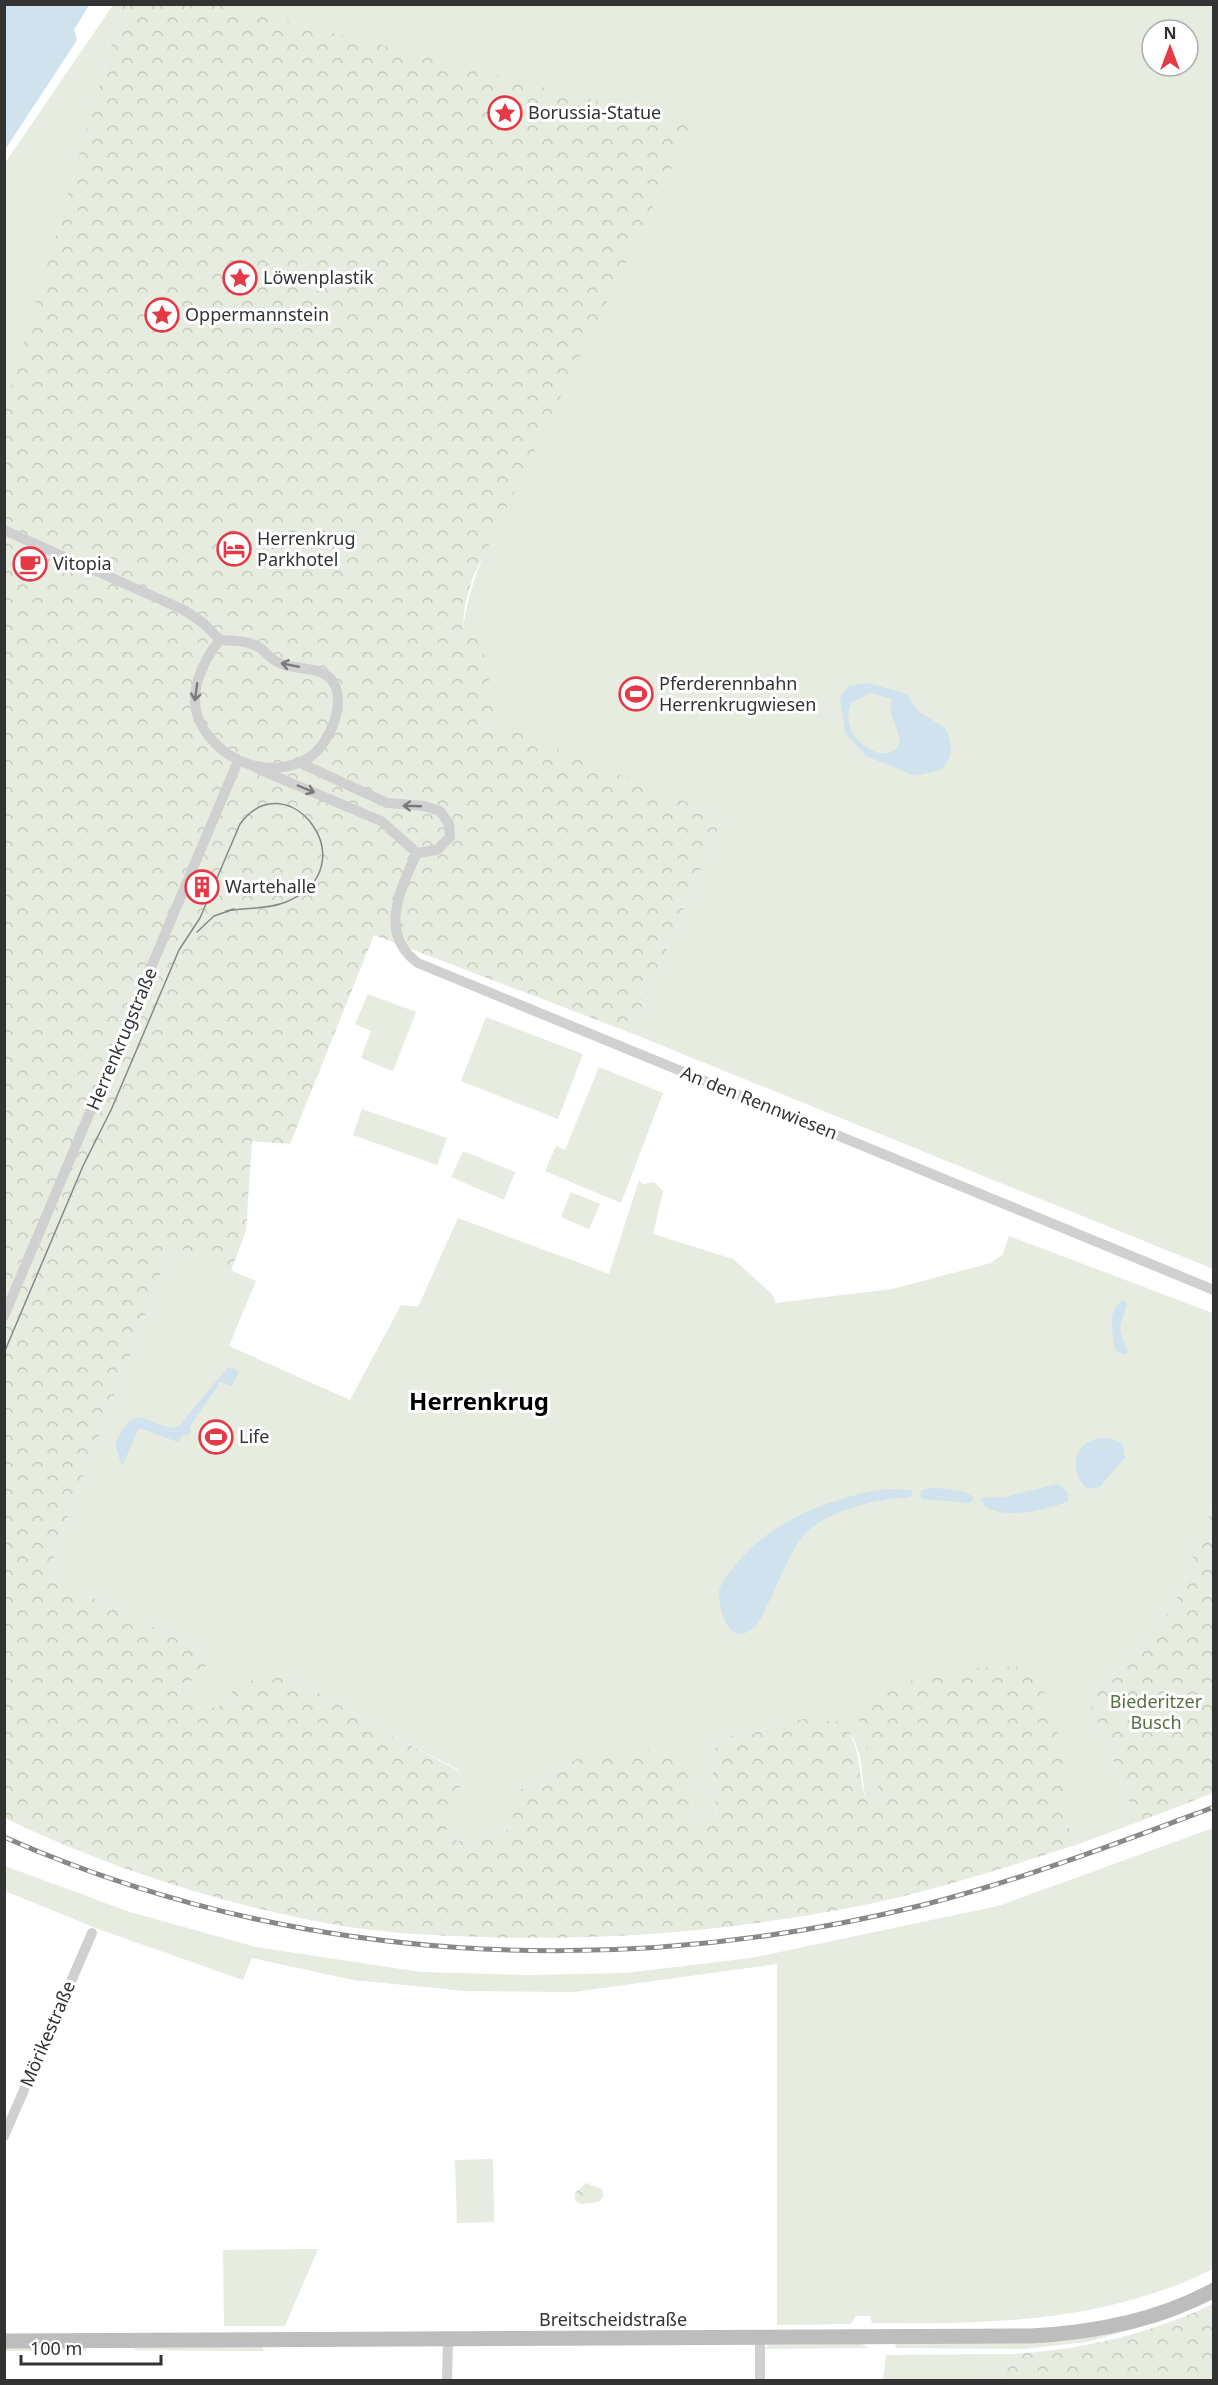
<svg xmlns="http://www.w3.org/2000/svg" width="1218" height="2385" font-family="'Noto Sans',sans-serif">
<defs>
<pattern id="forest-crowns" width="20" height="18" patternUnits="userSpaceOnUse" patternTransform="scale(1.5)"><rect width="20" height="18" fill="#e6ecdf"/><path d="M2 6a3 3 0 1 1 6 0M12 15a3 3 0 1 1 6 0" fill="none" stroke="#c6cbc0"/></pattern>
</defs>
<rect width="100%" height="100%" fill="#fff"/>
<g fill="#e6ecdf" fill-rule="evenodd">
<polygon points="113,5 123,5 5,411 5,163"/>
<path d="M 227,5 L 1213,5 L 1213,1269 L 631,1033 L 723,817 L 487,722 L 519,734 L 489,721 L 479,635 L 462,637 C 467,591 481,559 501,517 ZM 1152,30 L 1188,30 L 1188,66 L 1152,66 Z"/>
<polygon points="368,994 416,1012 393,1071 361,1058 371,1031 355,1024"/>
<polygon points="486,1017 583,1054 558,1119 461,1081"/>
<polygon points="599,1067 663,1093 621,1203 545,1171 556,1146 565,1150"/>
<polygon points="362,1109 447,1138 437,1165 353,1135"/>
<polygon points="463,1151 515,1172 504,1200 451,1177"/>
<path d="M 639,1180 L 643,1184 L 654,1182 L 663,1191 L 653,1234 L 733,1259 L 772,1294 L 776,1303 L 892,1289 L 991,1263 L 1003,1254 L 1009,1236 L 1213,1313 L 1213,1506 L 1175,1604 L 1136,1652 L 1087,1698 L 1138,1822 L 1079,1844 L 1066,1822 L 1066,1757 L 864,1704 L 859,1718 L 882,1804 L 865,1797 L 860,1756 L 853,1737 L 769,1727 L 752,1734 L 719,1737 L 712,1764 L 718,1826 L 693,1826 L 690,1778 L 575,1760 L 520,1790 L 513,1827 C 485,1841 474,1845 443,1838 L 461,1784 L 459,1770 L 396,1738 L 281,1671 L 216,1710 L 191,1706 L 177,1698 L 181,1685 L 205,1674 L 207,1657 L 184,1642 L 50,1577 L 56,1548 L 172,1245 L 256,1281 L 229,1346 L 350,1400 L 401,1305 L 418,1307 L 458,1218 L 609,1274 Z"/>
<polygon points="571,1192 600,1204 589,1229 561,1217"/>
<path d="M 1213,1828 L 1213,2269 C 1106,2322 989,2325 872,2323 L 870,2316 L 856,2316 L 851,2324 L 777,2325 L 777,1964 L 574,1992 L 466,1991 L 353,1980 L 252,1958 L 243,1980 L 98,1929 L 5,1891 L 5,1866 L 130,1912 L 256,1947 L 421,1972 L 529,1975 L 625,1973 L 751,1958 L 998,1906 Z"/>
<polygon points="493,2159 494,2222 457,2223 455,2160"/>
<polygon points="318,2249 285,2326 224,2326 223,2250"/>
<polygon points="1213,2296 1213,2300 1168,2319 1087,2342 1023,2349 896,2348 895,2345 900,2343 1031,2341"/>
<polygon points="861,2344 869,2348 764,2349 768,2345"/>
<polygon points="4,2347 87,2347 86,2351 5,2351"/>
<polygon points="262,2347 264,2351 135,2350 135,2348"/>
<polygon points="1012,2354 1000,2380 883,2380 886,2355"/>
</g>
<g fill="url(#forest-crowns)">
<path d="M 123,5 L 227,5 L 692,126 L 473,577 L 465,604 L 462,636 L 479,634 L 495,705 L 489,721 L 723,817 L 631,1033 L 374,935 L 290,1144 L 252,1141 L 246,1230 L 231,1271 L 172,1245 L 56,1548 L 50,1577 L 184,1642 L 207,1657 L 205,1675 L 181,1685 L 177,1697 C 193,1708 211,1712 228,1703 L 234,1686 L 281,1671 L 396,1738 L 459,1771 L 461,1784 L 444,1838 C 474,1845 485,1841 513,1827 L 513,1803 L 520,1790 L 575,1760 L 592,1755 L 651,1749 L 671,1758 L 690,1778 L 693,1826 L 718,1826 L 712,1764 L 719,1737 L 752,1734 L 769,1727 L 804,1719 L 842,1722 C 863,1749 857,1767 865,1797 L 882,1803 L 858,1718 L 864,1704 L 898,1684 L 967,1668 L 1031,1667 L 1038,1675 L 1066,1757 L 1066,1822 L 1079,1844 C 1004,1868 927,1893 849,1908 C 728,1931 604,1941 480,1937 C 430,1935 379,1933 331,1924 C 218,1903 108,1868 5,1818 L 4,411 Z"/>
<polygon points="1213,1506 1213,1793 1138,1822 1087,1698 1136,1652 1175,1604"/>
<polygon points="586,2183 602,2189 603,2196 599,2202 581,2204 575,2201 575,2193"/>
<path d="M 1213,2304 L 1213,2380 L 1000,2380 L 1012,2354 C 1083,2350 1149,2334 1213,2304 Z"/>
</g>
<g fill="#cfe2ee" fill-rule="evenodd">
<polygon points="5,4 89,5 74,30 77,40 5,150"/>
<path d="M 868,683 L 907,694 L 918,711 L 945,728 C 954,743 953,757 941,770 L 915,776 L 866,756 L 845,733 L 840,697 L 848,686 ZM 870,693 L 892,699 L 890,710 L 900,739 C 896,772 835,743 851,703 Z"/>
<path d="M 1123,1300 L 1127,1304 C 1119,1330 1117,1326 1128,1352 L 1124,1355 L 1115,1350 C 1114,1333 1105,1312 1123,1300 Z"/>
<path d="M 228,1367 L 239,1371 L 232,1386 L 220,1382 L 189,1428 L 192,1430 L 187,1436 L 183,1435 L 178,1442 L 139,1428 L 122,1466 L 115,1445 C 135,1393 153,1432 178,1427 Z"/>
<path d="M 1109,1438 L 1123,1444 L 1125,1457 L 1100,1487 L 1087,1489 C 1064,1466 1077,1436 1109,1438 Z"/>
<path d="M 1058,1484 L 1068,1493 L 1068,1501 C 1049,1510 989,1524 980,1498 L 1004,1497 Z"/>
<polygon points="937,1488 965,1492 974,1498 970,1503 923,1499 920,1496 923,1489"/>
<path d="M 886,1489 L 912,1490 L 913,1492 L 910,1497 C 878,1499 825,1510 803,1536 C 787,1555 773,1598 758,1623 C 731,1654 718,1612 719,1589 C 753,1528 820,1499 886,1489 Z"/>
</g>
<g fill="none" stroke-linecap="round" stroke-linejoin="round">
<g stroke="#d0d0d0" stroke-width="10">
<path d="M 4,530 L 184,610 L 203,623 L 220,640 C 233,641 249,640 260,648 C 268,654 272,661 282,664 C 297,670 317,666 330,678 C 349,698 330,743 311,756 C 272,783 217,761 199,720 C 188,693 202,661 220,640"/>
<polyline points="256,768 381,821 417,853 437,850 450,837 449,824 440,811 424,806 387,803 298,762"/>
<path d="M 417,853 C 400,889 378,934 418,963 L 1214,1290"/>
<polyline points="4,1316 238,761"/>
<polyline points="4,2136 92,1933"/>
<polyline points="447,2380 448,2340"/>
<polyline points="760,2380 760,2339"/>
</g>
<path stroke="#bdbdbd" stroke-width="15" d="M 4,2341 L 1030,2336 C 1093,2333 1157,2321 1214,2290"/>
<g stroke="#888" stroke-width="1.5">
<polyline points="197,932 214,916 234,909"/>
<path d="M 4,1353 L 83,1166 L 111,1110 L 179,950 L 200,918 L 240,824 C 288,759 371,867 286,902 C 266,910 247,907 226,911"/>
</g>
<defs>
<path id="rail" d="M 4,1837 C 294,1965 618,1981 923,1905 C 1022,1880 1118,1843 1214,1807"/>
</defs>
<use href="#rail" stroke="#888" stroke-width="5"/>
<use href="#rail" stroke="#fff" stroke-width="3" stroke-dasharray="9" stroke-linecap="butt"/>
</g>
<defs><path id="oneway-shaft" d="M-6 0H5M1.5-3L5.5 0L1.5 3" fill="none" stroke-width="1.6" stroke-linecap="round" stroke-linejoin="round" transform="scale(1.5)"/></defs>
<g stroke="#7a7a7a">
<use href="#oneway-shaft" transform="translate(290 665) rotate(-169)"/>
<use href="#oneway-shaft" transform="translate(196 692) rotate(98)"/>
<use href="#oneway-shaft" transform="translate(306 789) rotate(23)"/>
<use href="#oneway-shaft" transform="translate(412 806) rotate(-178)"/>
</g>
<defs>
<symbol id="sight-ring" viewBox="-11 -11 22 22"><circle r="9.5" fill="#fff" stroke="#e63946" stroke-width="1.5"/><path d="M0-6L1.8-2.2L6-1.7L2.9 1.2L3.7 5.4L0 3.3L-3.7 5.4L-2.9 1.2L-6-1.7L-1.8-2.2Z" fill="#e63946"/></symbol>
<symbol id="hotel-ring" viewBox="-11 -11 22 22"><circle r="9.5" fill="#fff" stroke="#e63946" stroke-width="1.5"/><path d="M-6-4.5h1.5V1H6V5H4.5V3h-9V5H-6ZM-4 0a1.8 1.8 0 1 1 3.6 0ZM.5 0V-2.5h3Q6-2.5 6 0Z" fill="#e63946"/></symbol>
<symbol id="cafe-ring" viewBox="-11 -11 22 22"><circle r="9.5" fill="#fff" stroke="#e63946" stroke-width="1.5"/><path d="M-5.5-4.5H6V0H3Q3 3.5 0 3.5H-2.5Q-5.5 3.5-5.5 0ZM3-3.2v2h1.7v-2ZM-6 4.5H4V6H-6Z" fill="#e63946"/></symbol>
<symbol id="stadium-ring" viewBox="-11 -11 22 22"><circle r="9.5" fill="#fff" stroke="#e63946" stroke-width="1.5"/><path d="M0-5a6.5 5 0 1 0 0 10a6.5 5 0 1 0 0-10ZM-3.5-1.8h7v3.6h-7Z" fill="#e63946"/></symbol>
<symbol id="building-ring" viewBox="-11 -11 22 22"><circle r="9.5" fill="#fff" stroke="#e63946" stroke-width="1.5"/><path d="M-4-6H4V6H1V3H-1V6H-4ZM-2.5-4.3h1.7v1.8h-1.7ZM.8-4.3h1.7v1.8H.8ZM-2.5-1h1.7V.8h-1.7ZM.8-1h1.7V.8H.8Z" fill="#e63946"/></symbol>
</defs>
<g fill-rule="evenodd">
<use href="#sight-ring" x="486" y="94" width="38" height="38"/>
<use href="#sight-ring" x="221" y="259" width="38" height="38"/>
<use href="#sight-ring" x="143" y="296" width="38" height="38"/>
<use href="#hotel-ring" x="215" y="530" width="38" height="38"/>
<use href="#cafe-ring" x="11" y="545" width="38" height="38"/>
<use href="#stadium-ring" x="617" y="675" width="38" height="38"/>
<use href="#building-ring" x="183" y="868" width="38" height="38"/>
<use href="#stadium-ring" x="197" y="1418" width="38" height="38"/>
</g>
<g text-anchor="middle" stroke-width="6" stroke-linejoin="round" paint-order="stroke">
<g font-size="18" fill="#333" stroke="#fff" text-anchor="start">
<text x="528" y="119">Borussia-Statue</text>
<text x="263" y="284">Löwenplastik</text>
<text x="185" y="321">Oppermannstein</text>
<text x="257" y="545">Herrenkrug<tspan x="257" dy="21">Parkhotel</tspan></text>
<text x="53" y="570">Vitopia</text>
<text x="659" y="690">Pferderennbahn<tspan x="659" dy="21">Herrenkrugwiesen</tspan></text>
<text x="225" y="893">Wartehalle</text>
<text x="239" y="1443">Life</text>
</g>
<g font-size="18" fill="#333" stroke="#fff">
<text transform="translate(122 1039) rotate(-67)" y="6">Herrenkrugstraße</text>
<text transform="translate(759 1103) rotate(22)" y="6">An den Rennwiesen</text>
<text transform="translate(48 2034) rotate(-67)" y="6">Mörikestraße</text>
<text x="613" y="2326">Breitscheidstraße</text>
</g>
<g font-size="18" fill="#56703f" stroke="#fff">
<text x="1156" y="1708">Biederitzer<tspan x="1156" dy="21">Busch</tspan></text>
</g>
<g font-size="24" font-weight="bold" fill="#000" stroke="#fff">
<text x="479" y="1410">Herrenkrug</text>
</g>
</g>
<rect width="1218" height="2385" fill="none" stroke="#333333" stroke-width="12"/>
<g transform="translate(1170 48)"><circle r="28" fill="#ffffff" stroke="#adadad" stroke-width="1.5"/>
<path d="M0-4.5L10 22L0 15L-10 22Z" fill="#e63946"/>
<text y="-9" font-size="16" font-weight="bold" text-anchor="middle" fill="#333333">N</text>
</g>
<path d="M21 2355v9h140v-9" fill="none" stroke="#333333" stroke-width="3"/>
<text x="30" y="2355" font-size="18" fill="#333333" stroke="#ffffff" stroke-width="4.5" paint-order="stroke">100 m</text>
</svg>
